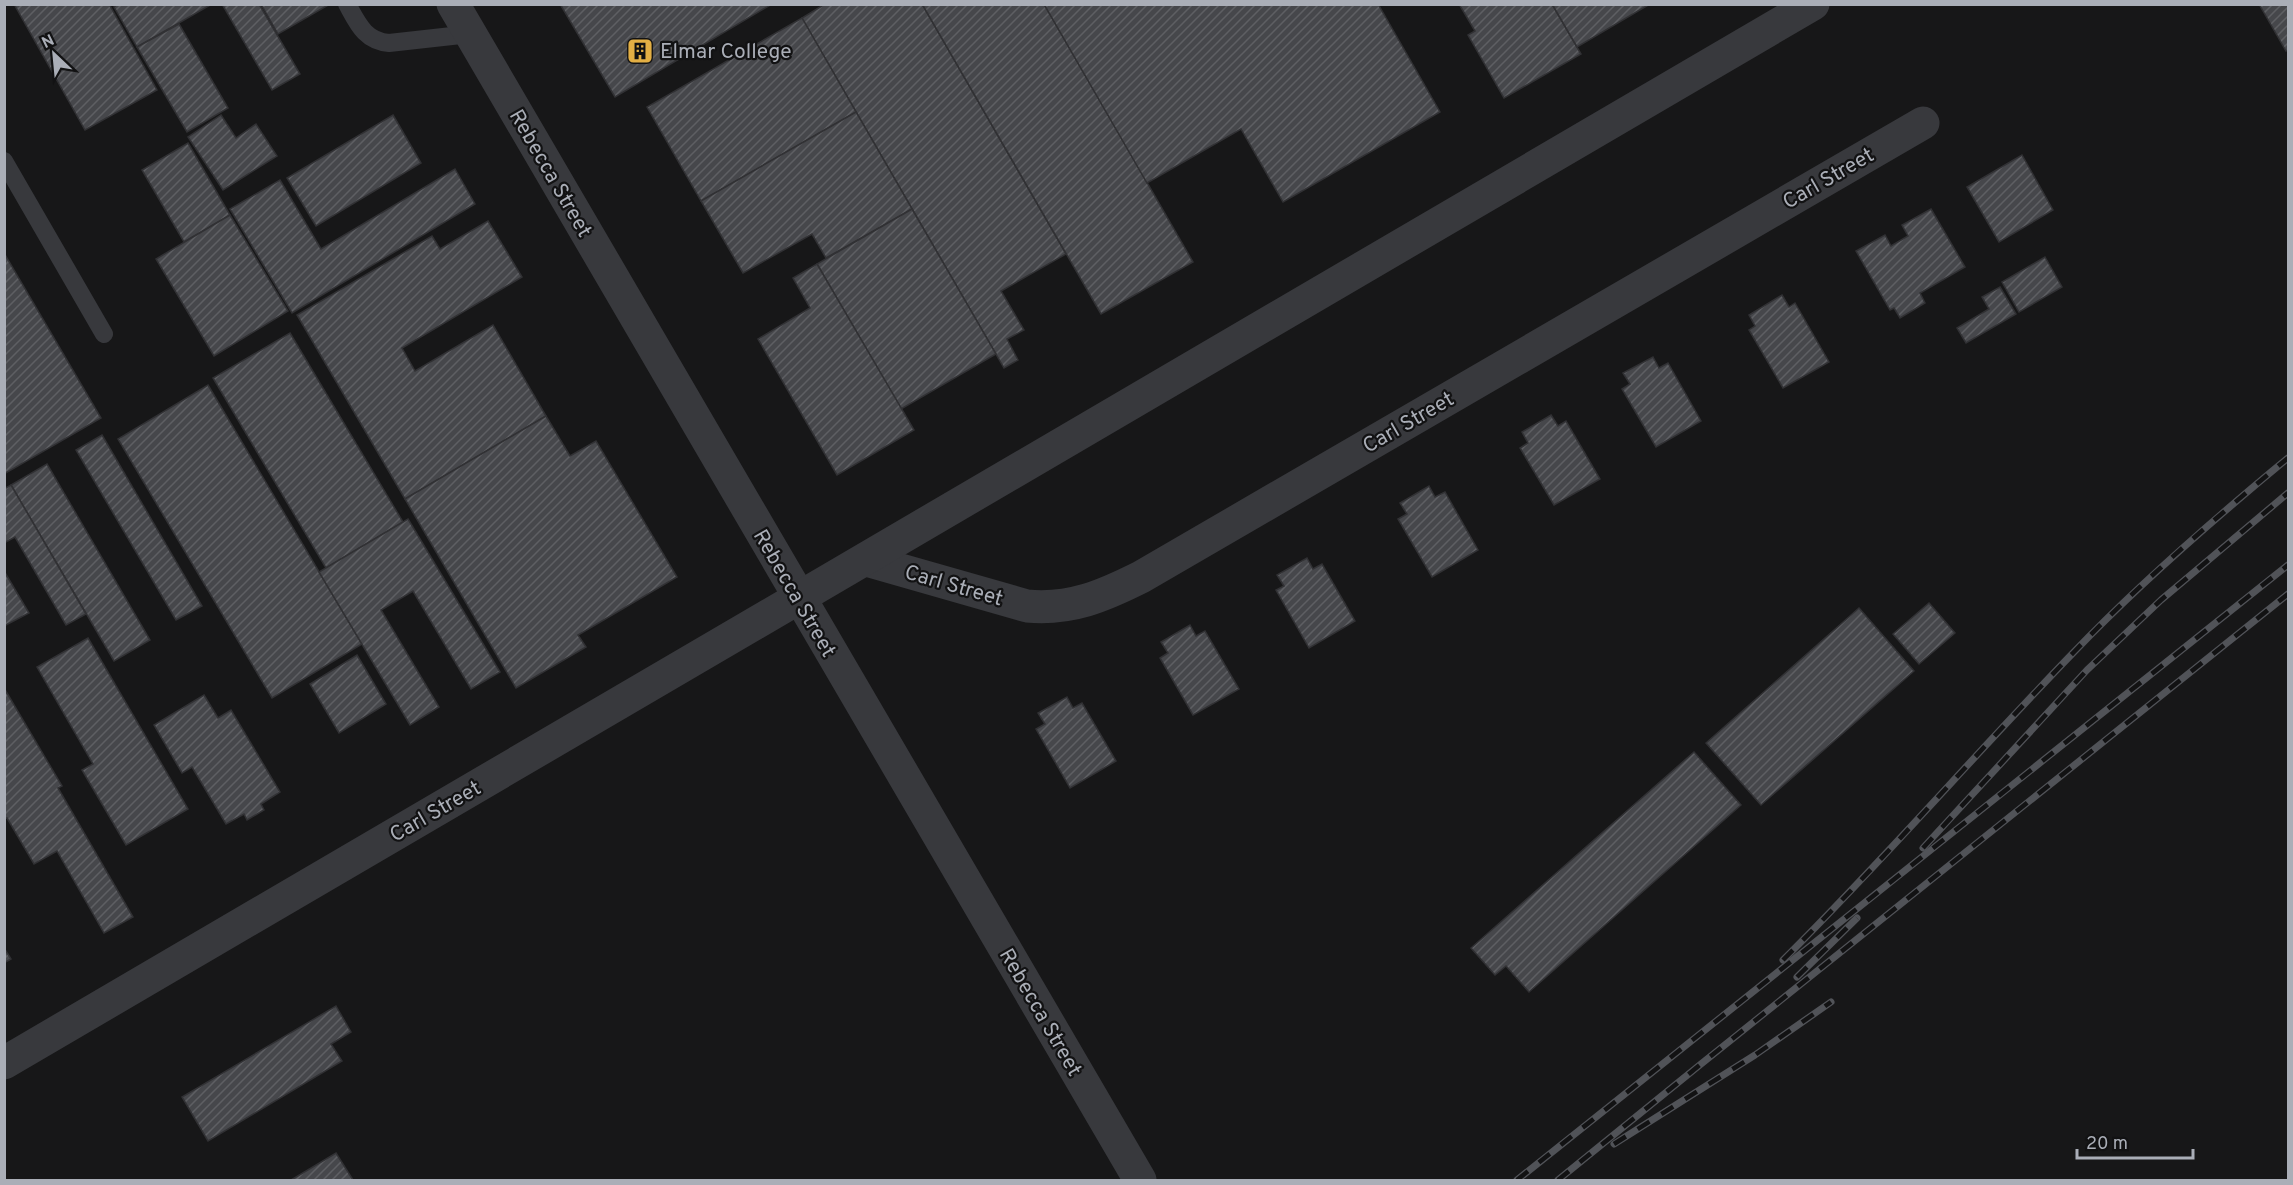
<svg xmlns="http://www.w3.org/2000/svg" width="2293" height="1185" font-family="Overpass,sans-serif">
<defs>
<pattern id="building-hatch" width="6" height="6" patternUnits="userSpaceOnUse" patternTransform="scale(1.5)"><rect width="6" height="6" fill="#46474b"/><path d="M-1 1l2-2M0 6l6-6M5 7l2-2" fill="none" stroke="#5e5f63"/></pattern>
</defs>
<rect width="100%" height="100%" fill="#171718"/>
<g fill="url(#building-hatch)" stroke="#313134" stroke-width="1.5">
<polygon points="14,4 109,4 157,90 85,130"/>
<polygon points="118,4 212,4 137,47 114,7"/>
<polygon points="222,4 259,4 300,74 272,90"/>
<polygon points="261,4 330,4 278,34"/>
<polygon points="560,4 772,4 615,97"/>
<polygon points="825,4 922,4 1066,254 1001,291 1024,330 1007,339 1018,360 1004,368 802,18"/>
<polygon points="922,4 1044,4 1193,262 1101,314"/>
<polygon points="1044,4 1378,4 1440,112 1283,202 1241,129 1147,183"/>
<polygon points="1459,4 1552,4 1581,54 1504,98 1468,35 1475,31"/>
<polygon points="1552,4 1650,4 1577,47"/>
<polygon points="2259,4 2288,4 2288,50 2286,51"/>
<polygon points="802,18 856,112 701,201 647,107"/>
<polygon points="179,24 228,108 187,132 137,47"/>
<polygon points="856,112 912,209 826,258 812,234 743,273 701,201"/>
<polygon points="221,115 236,138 256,124 277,156 223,190 188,137"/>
<polygon points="393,115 421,163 316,226 287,178"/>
<polygon points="188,143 230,215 184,242 142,170"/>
<polygon points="2022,155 2053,210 1999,242 1967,187"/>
<polygon points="455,169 475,204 292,313 230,209 280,180 321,249"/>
<polygon points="912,209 996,354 901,409 817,264"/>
<polygon points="1931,209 1965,267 1920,293 1925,303 1900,318 1894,308 1890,310 1856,251 1885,235 1891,246 1908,236 1902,225"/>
<polygon points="230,215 288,311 214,356 156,259"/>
<polygon points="488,221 522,277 402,348 415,371 493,325 546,416 405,499 297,315 432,236 440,249"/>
<polygon points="4,253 101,418 4,474"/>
<polygon points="2045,257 2062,287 2019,312 2002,282"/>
<polygon points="817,264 914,430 837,475 758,339 810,308 793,278"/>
<polygon points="2000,287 2016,314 1966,343 1957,328 1989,309 1982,297"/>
<polygon points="1782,295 1789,307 1795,303 1829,362 1783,388 1749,330 1755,326 1749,315"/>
<polygon points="290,333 403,522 326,568 213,378"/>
<polygon points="1653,357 1659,368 1668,363 1701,421 1656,447 1622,389 1630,384 1623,373"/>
<polygon points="208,385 362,644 272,698 118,439"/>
<polygon points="1551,415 1558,426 1566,421 1600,479 1554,505 1520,448 1528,443 1522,432"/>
<polygon points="546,416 570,456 596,441 677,577 578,635 586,647 516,688 405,499"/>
<polygon points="102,435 202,606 176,620 76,450"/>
<polygon points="47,464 150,640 114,661 11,485"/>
<polygon points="11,485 86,614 66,625 15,537 4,543 4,489"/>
<polygon points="1429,486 1435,497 1445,492 1478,550 1432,577 1398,519 1407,514 1400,503"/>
<polygon points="408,519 500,672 471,689 413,591 381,610 439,707 410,725 319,572"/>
<polygon points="1307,558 1313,569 1322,564 1355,621 1309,648 1276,590 1284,586 1277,575"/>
<polygon points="4,571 29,613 4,626"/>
<polygon points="1929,603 1955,633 1919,664 1893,634"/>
<polygon points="1859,608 1914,671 1761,805 1706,743"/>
<polygon points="1190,625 1196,636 1205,631 1239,689 1193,715 1160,658 1168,653 1161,642"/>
<polygon points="88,638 188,809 126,845 82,770 93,764 37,667"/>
<polygon points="357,655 386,704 339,733 310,684"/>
<polygon points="4,688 62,786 58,788 133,917 104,933 57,851 34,864 7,818 4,819"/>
<polygon points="204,695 218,718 231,710 280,792 261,804 264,810 247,820 244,814 226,824 192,767 182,773 154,725"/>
<polygon points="1067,697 1073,708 1082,703 1116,761 1070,788 1036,729 1045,724 1038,713"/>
<polygon points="1694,752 1741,805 1529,992 1506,966 1495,975 1471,948"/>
<polygon points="4,948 11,959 4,963"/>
<polygon points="336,1006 351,1032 331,1044 342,1061 208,1141 182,1097"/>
<polygon points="336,1153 353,1180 291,1180"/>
</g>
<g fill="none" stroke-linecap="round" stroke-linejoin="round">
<g stroke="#38393d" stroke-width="18">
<path d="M 347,4 C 358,24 365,41 389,43 L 470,34"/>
<polyline points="4,161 104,334"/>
</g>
<g stroke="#38393d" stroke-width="33">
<polyline points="453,4 1140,1180"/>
<path d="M 866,560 L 1027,606 C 1071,610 1103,596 1141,577 L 1923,123"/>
<polyline points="4,1063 1813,4"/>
</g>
<defs>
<g id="rail">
<polyline points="1923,848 2087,670 2161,600 2288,493"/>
<path d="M 1783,960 C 1883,861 1975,754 2073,653 C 2140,583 2214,519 2288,458"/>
<polyline points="1797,977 1857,918"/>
<polyline points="1614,1144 1755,1055 1831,1002"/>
<polyline points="1517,1180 2288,565"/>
<polyline points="1558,1180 1701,1064 2288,594"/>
</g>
</defs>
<use href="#rail" stroke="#515358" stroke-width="7"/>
<use href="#rail" stroke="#121213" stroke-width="4.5" stroke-dasharray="14" stroke-linecap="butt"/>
</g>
<defs>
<symbol id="building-square" viewBox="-11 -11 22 22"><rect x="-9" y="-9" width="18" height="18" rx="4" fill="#e3af44" stroke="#121213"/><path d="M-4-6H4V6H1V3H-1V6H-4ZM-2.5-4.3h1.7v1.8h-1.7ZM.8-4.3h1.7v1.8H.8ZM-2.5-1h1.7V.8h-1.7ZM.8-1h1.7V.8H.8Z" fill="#111"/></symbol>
</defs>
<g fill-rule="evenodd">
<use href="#building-square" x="625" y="36" width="30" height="30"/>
</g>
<g text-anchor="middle" stroke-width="4.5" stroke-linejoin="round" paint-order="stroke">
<g font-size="21" fill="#aaaeb7" stroke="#121213" text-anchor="start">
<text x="660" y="58">Elmar College</text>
</g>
<g font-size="21" fill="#aaaeb7" stroke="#121213">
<text transform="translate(551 173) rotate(60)" y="7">Rebecca Street</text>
<text transform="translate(1828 178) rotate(-30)" y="7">Carl Street</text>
<text transform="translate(1408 422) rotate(-30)" y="7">Carl Street</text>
<text transform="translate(954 585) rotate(16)" y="7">Carl Street</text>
<text transform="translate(795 593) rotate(60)" y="7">Rebecca Street</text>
<text transform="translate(435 811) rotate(-30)" y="7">Carl Street</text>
<text transform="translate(1041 1012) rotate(60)" y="7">Rebecca Street</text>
</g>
</g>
<rect width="2293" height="1185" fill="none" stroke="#aaaeb7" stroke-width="12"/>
<g transform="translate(54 54) rotate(334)" stroke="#121213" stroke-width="4.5" paint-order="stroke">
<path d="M0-4.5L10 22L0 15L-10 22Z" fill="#aaaeb7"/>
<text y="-9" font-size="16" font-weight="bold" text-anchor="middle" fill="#aaaeb7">N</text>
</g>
<path d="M2077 1149v9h116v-9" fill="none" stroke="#aaaeb7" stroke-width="3"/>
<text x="2086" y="1149" font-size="18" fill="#aaaeb7" stroke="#121213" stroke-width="4.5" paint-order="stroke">20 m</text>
</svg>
